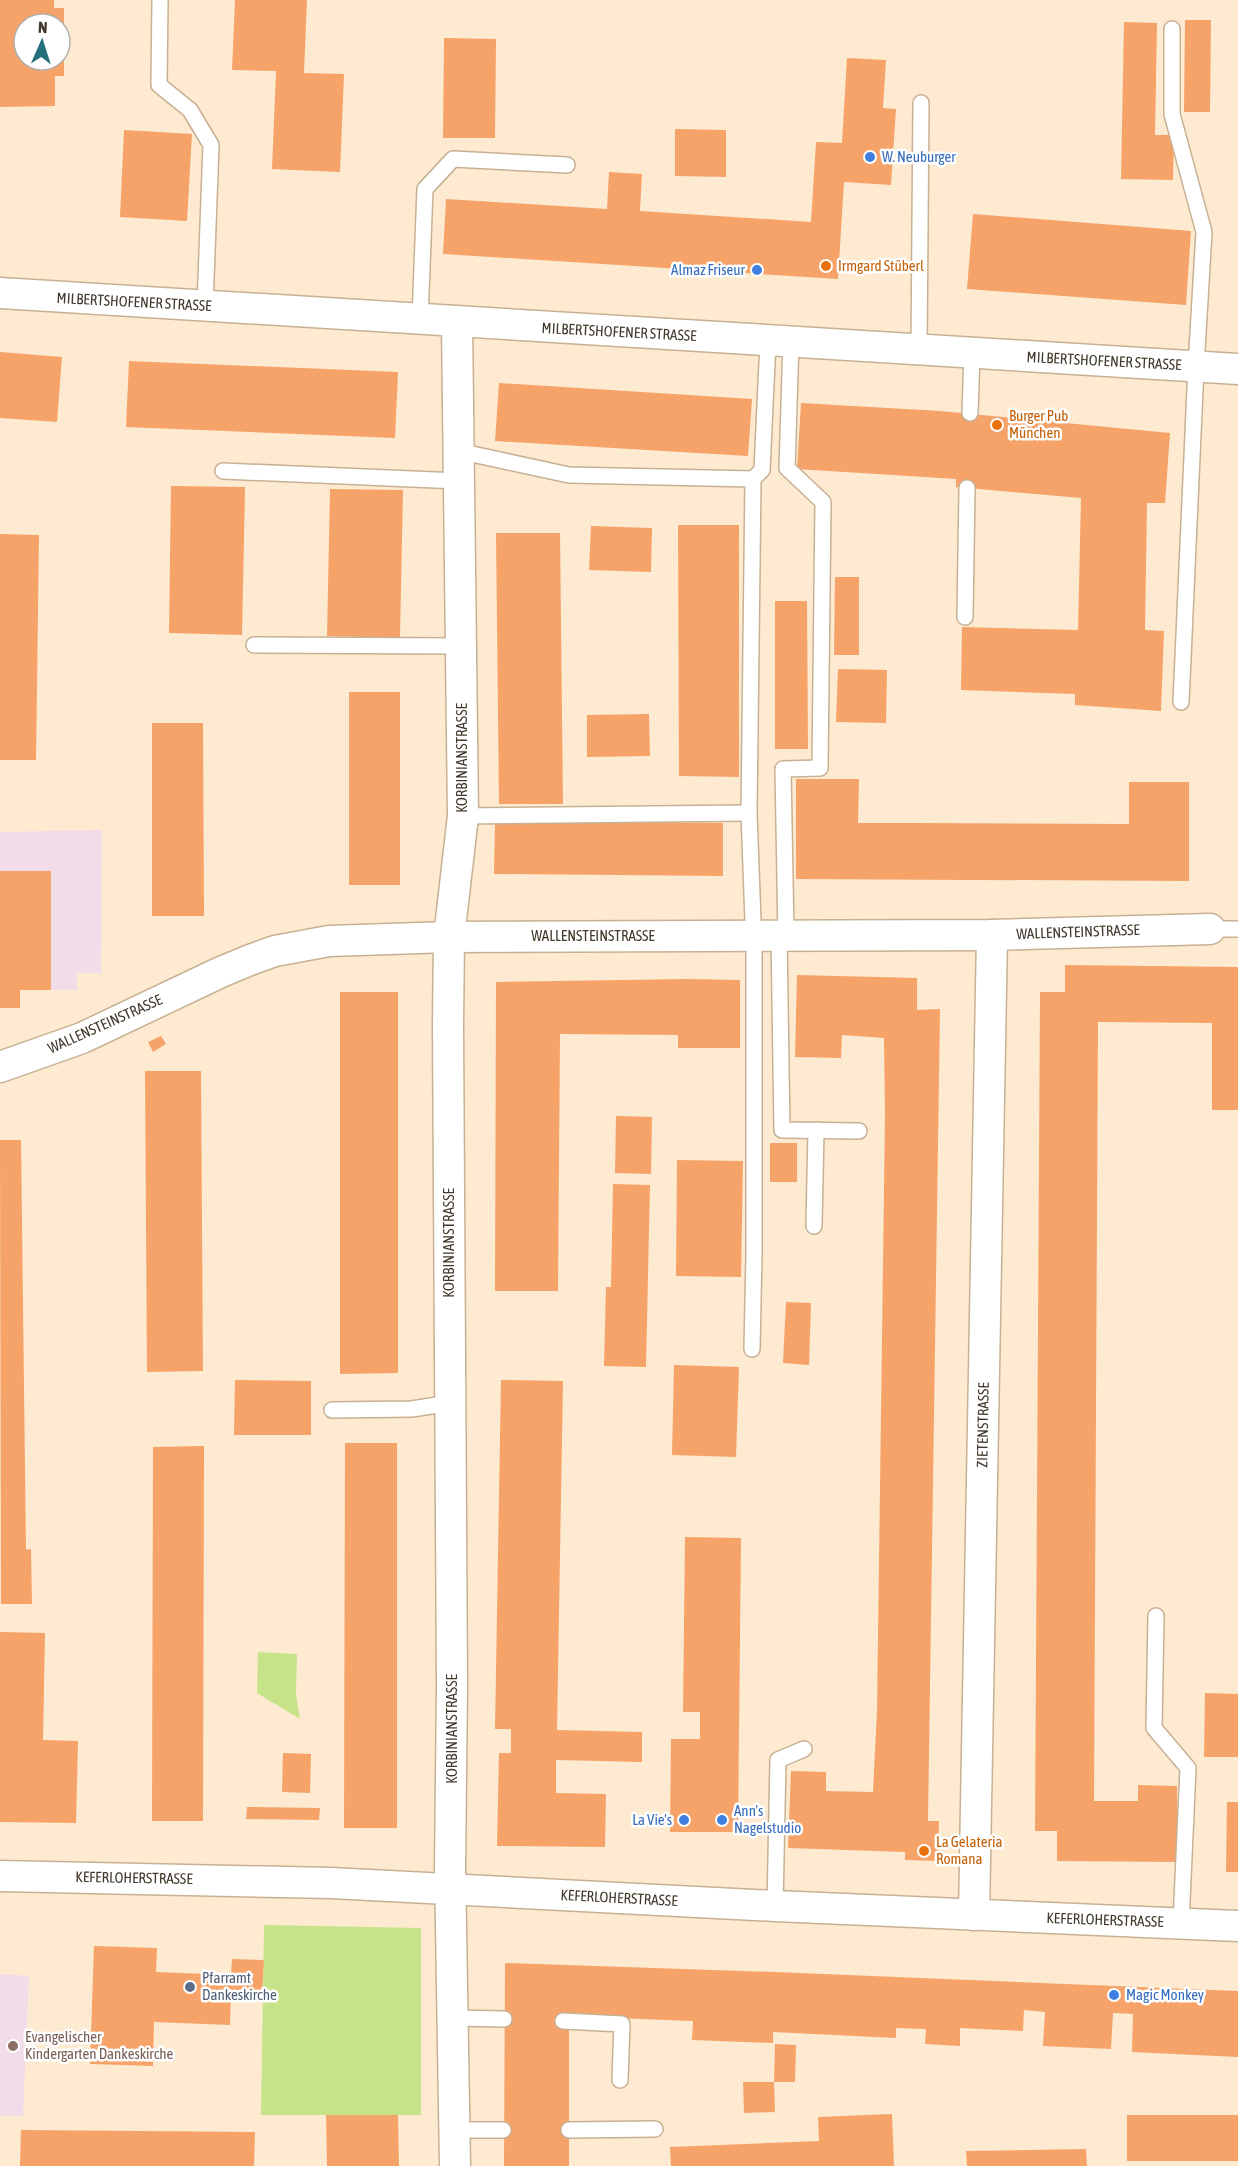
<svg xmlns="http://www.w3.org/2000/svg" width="1238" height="2166" font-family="'Asap Condensed',sans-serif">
<rect width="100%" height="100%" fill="#fdead1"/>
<g fill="#f2dce9">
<polygon points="102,830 101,973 77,973 77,990 20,990 20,1008 0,1008 0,832"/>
<polygon points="0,1974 29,1976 23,2116 0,2116"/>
</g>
<g fill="#c7e389">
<polygon points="258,1652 297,1654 296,1694 300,1719 257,1693"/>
<polygon points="264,1925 421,1928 421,2115 261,2115"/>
</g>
<g fill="#f5a369" fill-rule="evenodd">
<path d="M 0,0 L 54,0 L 54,8 L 64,8 L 64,76 L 55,76 L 55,106 L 0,107 ZM 24,24 L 60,24 L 60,60 L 24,60 Z"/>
<polygon points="235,0 307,0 304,73 344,74 340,172 272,169 276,71 232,70"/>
<polygon points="1185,20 1211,20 1210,112 1184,112"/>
<polygon points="1124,22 1157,23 1155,135 1174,135 1173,180 1121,179"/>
<polygon points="444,38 496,39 495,138 443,138"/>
<polygon points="847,58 886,60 883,108 896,109 891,185 844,182 838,279 443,254 446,199 607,209 609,172 642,174 640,211 811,222 816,142 842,143"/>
<polygon points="675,129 726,130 726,177 675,176"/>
<polygon points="124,130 192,134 187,221 120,217"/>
<polygon points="973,214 1191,231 1186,305 967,289"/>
<polygon points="0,352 62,357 57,422 0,418"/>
<polygon points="129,361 398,372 395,438 126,427"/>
<polygon points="499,383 752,399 748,456 495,441"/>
<polygon points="801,403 940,411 1170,433 1165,503 1147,503 1145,630 1164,631 1161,711 1075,705 1075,694 961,690 962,627 1078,630 1081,498 956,487 956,479 797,469"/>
<polygon points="171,486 245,487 242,635 169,633"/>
<polygon points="330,489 403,490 400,638 327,636"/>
<polygon points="678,525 739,525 739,777 679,776"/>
<polygon points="591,526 652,528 651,572 589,570"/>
<polygon points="496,533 560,533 563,804 499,804"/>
<polygon points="0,534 39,535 36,760 0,760"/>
<polygon points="835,577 859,577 859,655 834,655"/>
<polygon points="775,601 807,601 808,749 775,749"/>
<polygon points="838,669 887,670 886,723 836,722"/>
<rect x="349" y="692" width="51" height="193"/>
<polygon points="649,714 650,756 587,757 587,715"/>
<polygon points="152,723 203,723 204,916 152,916"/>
<polygon points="796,779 859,779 858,823 917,823 1129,824 1129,782 1189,782 1189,881 796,879"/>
<polygon points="495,821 723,823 723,876 494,874"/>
<polygon points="0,871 51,871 51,990 20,990 20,1008 0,1008"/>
<polygon points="1065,965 1238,967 1238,1110 1212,1110 1212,1023 1098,1022 1094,1801 1138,1801 1138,1785 1177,1786 1177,1862 1057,1861 1057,1831 1035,1831 1040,992 1065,992"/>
<polygon points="797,975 917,978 917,1010 940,1009 928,1821 939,1821 938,1861 905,1860 905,1852 788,1848 791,1771 826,1772 826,1791 873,1792 877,1711 885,1115 884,1038 842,1035 841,1058 795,1057"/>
<polygon points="688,979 740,980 740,1048 678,1048 678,1035 560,1034 558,1291 495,1291 496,982"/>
<polygon points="340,992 398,992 398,1373 340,1374"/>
<polygon points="161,1036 166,1044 153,1052 148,1042"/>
<polygon points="145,1071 201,1071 203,1371 147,1372"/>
<polygon points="616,1116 652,1117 651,1174 615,1173"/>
<polygon points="0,1140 21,1140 26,1550 31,1549 32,1604 1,1604"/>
<rect x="770" y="1143" width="27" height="39"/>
<polygon points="677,1160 743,1161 741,1277 676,1276"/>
<polygon points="613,1184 650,1185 646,1367 604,1366 606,1287 611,1287"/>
<polygon points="786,1302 811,1303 809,1365 783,1363"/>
<polygon points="674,1365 739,1367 736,1457 672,1455"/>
<polygon points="235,1380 311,1381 311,1435 234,1435"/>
<polygon points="501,1380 563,1381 557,1730 642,1732 642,1762 556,1760 556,1793 606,1794 605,1847 497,1846 499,1753 511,1753 511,1729 495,1729"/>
<polygon points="345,1443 397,1443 397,1828 344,1828"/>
<polygon points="204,1446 203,1821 152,1821 153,1447"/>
<polygon points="685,1537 741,1538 738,1832 670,1832 671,1739 700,1739 700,1712 683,1712"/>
<polygon points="0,1632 45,1633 43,1740 78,1741 76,1823 0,1822"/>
<polygon points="1205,1693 1238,1694 1238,1757 1204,1757"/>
<polygon points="283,1753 311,1754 310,1793 282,1792"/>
<polygon points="1227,1802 1238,1802 1238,1872 1226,1872"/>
<polygon points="247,1807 320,1808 319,1820 246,1819"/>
<polygon points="94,1946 157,1948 156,1972 231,1975 232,1959 264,1960 262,1994 231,1992 230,2025 154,2022 153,2066 90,2064"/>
<polygon points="505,1963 775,1972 1238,1991 1238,2057 1132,2052 1133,2014 1113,2013 1111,2049 1043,2046 1045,2012 1024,2010 1023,2031 960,2028 960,2046 925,2044 926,2029 896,2028 896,2038 773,2032 773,2043 692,2040 693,2021 563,2016 569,2028 569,2166 504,2166"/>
<polygon points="775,2044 796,2045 795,2082 774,2082"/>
<polygon points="743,2082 774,2082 775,2112 744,2113"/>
<polygon points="892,2114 894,2166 671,2166 670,2147 819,2141 818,2117"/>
<polygon points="326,2115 398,2115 399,2166 327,2166"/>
<rect x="1127" y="2115" width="111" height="46"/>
<polygon points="21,2130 255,2132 254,2166 20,2166"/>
<polygon points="1086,2149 1087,2166 967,2166 966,2151"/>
</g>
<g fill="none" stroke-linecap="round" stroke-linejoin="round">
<defs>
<g id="service">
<polyline points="160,0 159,85 190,110 211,145 205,306"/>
<polyline points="1172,29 1172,114 1204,232 1196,367 1181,702"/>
<polyline points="420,319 425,189 453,159 567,165"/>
<polyline points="919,350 921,103"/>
<polyline points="970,413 972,353"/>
<polyline points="458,451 569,475 753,479 749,813 754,948 754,1254 752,1349"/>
<polyline points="223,471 459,481"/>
<polyline points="753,479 762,470 768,341"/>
<polyline points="965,617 967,488"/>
<polyline points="254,645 461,646"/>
<polyline points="463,816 749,813"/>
<polyline points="1210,929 1238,929"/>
<polyline points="779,936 782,1130 859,1131"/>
<polyline points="786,936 783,769 820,768 823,502 787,468 791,342"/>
<polyline points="814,1226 816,1130"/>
<polyline points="332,1410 412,1409 450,1403"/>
<polyline points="1156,1616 1154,1728 1188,1768 1181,1923"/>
<polyline points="775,1906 778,1760 804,1749"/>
<polyline points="452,2018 504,2019"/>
<polyline points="563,2021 622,2024 620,2080"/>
<polyline points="454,2130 503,2130"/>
<polyline points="569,2130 655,2129"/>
</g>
<g id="minor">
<polyline points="0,293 1238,369"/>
<polyline points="0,1067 82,1038 221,972 250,960 275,951 329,941 449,937 992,935 1210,929"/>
<polyline points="0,1876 331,1883 775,1906 1238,1926"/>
<polyline points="974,1915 992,935"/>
<polyline points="455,2166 450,1866 452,1687 448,1026 449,937 463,816 457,322"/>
</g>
</defs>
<use href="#service" stroke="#c7b193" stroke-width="18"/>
<use href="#minor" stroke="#c7b193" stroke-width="33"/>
<use href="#service" stroke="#fff" stroke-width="15"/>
<use href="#minor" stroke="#fff" stroke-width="30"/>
</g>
<g fill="#3f7fe0" stroke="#fff" stroke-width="2">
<circle cx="870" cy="157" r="6"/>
<circle cx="757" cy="270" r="6"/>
<circle cx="684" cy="1820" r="6"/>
<circle cx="722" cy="1820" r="6"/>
<circle cx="1114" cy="1995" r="6"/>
</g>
<g fill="#e8710a" stroke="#fff" stroke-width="2">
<circle cx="826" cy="266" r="6"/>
<circle cx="997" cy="425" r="6"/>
<circle cx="924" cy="1851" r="6"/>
</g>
<circle fill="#5c6f8a" stroke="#fff" stroke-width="2" cx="190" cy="1987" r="6"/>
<circle fill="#8d6e63" stroke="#fff" stroke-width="2" cx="13" cy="2046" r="6"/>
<g text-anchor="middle" stroke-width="5" stroke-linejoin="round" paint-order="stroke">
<g font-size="15" fill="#366cbe" stroke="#fff" text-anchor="start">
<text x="882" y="162">W. Neuburger</text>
<text x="745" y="275" text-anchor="end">Almaz Friseur</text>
<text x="734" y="1816">Ann's<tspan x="734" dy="17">Nagelstudio</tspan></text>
<text x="672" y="1825" text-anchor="end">La Vie's</text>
<text x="1126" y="2000">Magic Monkey</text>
</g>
<g font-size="15" fill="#c56008" stroke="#fff" text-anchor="start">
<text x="838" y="271">Irmgard Stüberl</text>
<text x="1009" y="421">Burger Pub<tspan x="1009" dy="17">München</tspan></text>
<text x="936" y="1847">La Gelateria<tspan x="936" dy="17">Romana</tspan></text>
</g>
<g font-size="15" fill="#41382b" stroke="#fff">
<text transform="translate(134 302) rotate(3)" y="5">MILBERTSHOFENER STRASSE</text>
<text transform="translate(619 332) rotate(3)" y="5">MILBERTSHOFENER STRASSE</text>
<text transform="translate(1104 361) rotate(3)" y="5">MILBERTSHOFENER STRASSE</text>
<text transform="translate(462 758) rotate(-90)" y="5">KORBINIANSTRASSE</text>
<text transform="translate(1078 932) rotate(-2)" y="5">WALLENSTEINSTRASSE</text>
<text x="593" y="941">WALLENSTEINSTRASSE</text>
<text transform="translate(105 1024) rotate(-24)" y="5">WALLENSTEINSTRASSE</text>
<text transform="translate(449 1243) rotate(-90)" y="5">KORBINIANSTRASSE</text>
<text transform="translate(983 1425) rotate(-89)" y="5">ZIETENSTRASSE</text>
<text transform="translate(452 1729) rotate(-90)" y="5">KORBINIANSTRASSE</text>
<text transform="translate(134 1878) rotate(1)" y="5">KEFERLOHERSTRASSE</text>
<text transform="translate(619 1898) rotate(3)" y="5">KEFERLOHERSTRASSE</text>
<text transform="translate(1105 1920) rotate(2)" y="5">KEFERLOHERSTRASSE</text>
</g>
<g font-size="15" fill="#4e5e75" stroke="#fff" text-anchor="start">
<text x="202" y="1983">Pfarramt<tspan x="202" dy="17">Dankeskirche</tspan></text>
</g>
<g font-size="15" fill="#785e54" stroke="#fff" text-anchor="start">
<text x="25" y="2042">Evangelischer<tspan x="25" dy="17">Kindergarten Dankeskirche</tspan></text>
</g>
</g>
<g transform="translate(42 42) rotate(3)"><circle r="28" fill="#ffffff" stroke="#b3afaa" stroke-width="1.5"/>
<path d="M0-4.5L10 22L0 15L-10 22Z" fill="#276f7b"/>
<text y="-9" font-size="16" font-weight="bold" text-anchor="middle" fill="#41382b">N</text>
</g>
</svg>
